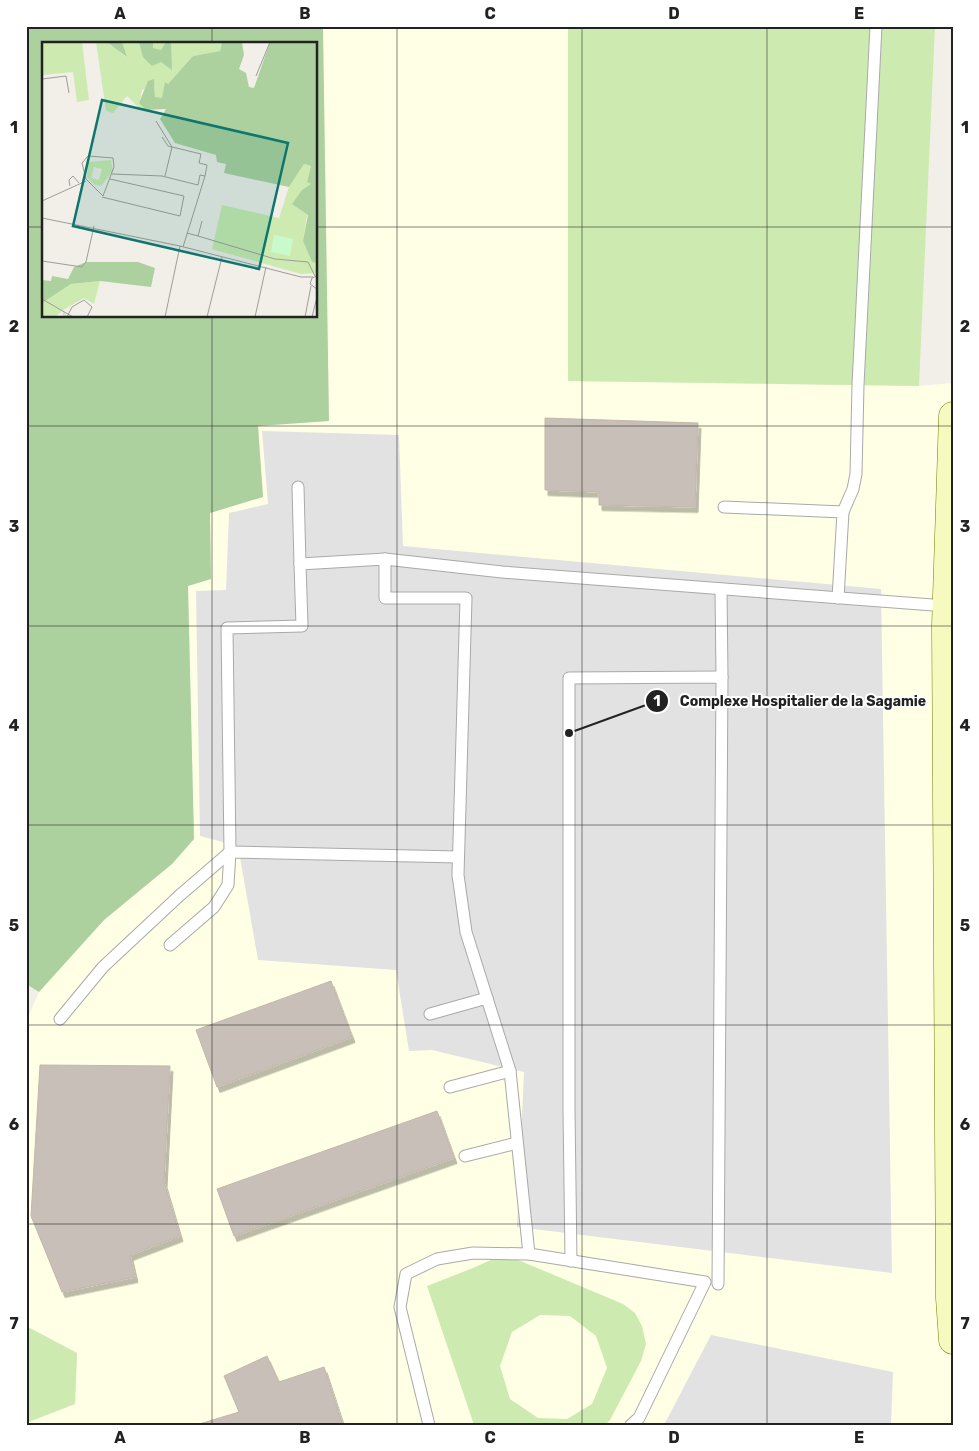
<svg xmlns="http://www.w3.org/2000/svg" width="979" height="1451" font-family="Rubik,sans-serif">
<defs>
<filter id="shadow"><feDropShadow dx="3" dy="5.5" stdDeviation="0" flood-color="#0004"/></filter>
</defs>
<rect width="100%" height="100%" fill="#f2efe9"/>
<polygon fill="#ffffe5" points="321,26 568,26 568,381 918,386 953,383 953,1425 26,1425 26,1423 75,1404 77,1353 26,1326 26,1022 39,992 104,920 172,864 194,839 188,586 211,579 210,513 263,497 258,426 329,421"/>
<g fill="#cdebb0" fill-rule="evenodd">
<polygon points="568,26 935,26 919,386 568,381"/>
<path d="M 504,1254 L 623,1304 L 635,1313 L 642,1326 L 646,1344 L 641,1361 L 610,1420 L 605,1425 L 474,1425 L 427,1286 L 473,1268 ZM 540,1315 L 570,1316 L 596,1336 L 607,1368 L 592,1404 L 567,1419 L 538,1418 L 510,1399 L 500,1366 L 512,1332 Z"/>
<polygon points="26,1326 77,1353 75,1404 26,1423"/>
</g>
<path fill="#add19e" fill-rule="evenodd" d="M 26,26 L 323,26 L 329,421 L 258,426 L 263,497 L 210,513 L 211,579 L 188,586 L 194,839 L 172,864 L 104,920 L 39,992 L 26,984 ZM 44,44 L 316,44 L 316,316 L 44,316 Z"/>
<g fill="#e2e2e2">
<polygon points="262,431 399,435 403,546 881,589 892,1273 517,1227 524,1072 432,1050 409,1051 396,970 258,960 238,846 200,836 196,591 226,590 229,513 268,504"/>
<polygon points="711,1335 893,1372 891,1425 664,1425"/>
</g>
<g fill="#c7bfb8" stroke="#c4b6ab" filter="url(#shadow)">
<polygon points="545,418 698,423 695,507 599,505 599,492 545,490"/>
<polygon points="331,981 352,1037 217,1087 196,1030"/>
<polygon points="40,1065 170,1066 164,1182 180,1236 130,1255 135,1277 62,1292 31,1216"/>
<polygon points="437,1111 454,1158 234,1236 217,1189"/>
<polygon points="267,1356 279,1382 324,1367 343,1425 196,1425 239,1412 224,1376"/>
</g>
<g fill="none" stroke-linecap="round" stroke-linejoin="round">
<defs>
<g id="lane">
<polyline points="298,487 300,564"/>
<polyline points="724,507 843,512 838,598"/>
<polyline points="843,512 853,489 856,474 858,385 876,26"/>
<polyline points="385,559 502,572 946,606"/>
<polyline points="721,589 722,677"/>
<polyline points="170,945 214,907 228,885 230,852 227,628 302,626 300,564 385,559 385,598 466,598 458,875 466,932 510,1071 529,1254"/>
<polyline points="430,1014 487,998"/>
<polyline points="60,1019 103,967 179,896 230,852 458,857"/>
<polyline points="450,1087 510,1071"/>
<polyline points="465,1156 517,1143"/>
<polyline points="571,1261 569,1110 569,678 722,677 718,1284"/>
<polyline points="429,1425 400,1307 406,1274 437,1259 473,1253 529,1254 705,1282 639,1418 631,1425"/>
</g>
<polyline id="secondary" points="953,416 946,626 950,1298 953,1340"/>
</defs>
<use href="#lane" stroke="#a9a9a9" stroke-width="13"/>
<use href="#secondary" stroke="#707d05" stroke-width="29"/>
<use href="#lane" stroke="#fff" stroke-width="11"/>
<use href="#secondary" stroke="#f7fabf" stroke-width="28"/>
</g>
<path fill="none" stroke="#222" stroke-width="1" stroke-opacity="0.55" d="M 212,26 L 212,44M 397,26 L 397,1425M 582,26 L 582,1425M 767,26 L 767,1425M 26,227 L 44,227M 316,227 L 953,227M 212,316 L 212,1425M 26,426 L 953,426M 26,626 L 953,626M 26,825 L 953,825M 26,1025 L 953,1025M 26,1224 L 953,1224"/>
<g transform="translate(42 42)">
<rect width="275" height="275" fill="#f2efe9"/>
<path d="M 40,0 L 47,58 L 35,60 L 31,30 L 0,33 L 0,1 ZM 54,0 L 65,0 L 84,15 L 80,0 L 180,0 L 178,9 L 151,14 L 126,42 L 121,57 L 113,56 L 113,44 L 100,48 L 98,58 L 109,70 L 98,67 L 85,54 L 71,71 L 64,69 ZM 69,118 L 71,129 L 59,144 L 53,143 L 45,135 L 46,120 ZM 52,125 L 60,127 L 57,138 L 49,136 ZM 262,122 L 269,124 L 265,140 L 270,142 L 261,199 L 270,220 L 275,221 L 275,231 L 259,232 L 170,207 L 180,163 L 237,176 L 247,145 ZM 58,239 L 52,262 L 42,256 L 21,268 L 25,275 L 21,275 L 21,268 L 13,275 L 0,275 L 0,261 L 29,242 Z" fill="#cdebb0" fill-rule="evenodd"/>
<path d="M 65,0 L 80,0 L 85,15 L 74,7 ZM 97,0 L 111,0 L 111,6 L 119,8 L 124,0 L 129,0 L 130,28 L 119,20 L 110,24 L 101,15 ZM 180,0 L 200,0 L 202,13 L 197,27 L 204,31 L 207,45 L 212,46 L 228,0 L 275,0 L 275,221 L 270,220 L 261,199 L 266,173 L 250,162 L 260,148 L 269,142 L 265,140 L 269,124 L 262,122 L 247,145 L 182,131 L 184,122 L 175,120 L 174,113 L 133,101 L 118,77 L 124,67 L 104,68 L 97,61 L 106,39 L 112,37 L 113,55 L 120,56 L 123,40 L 126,42 L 151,14 L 178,9 ZM 44,220 L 96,220 L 113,226 L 109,245 L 58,239 L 29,242 L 0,261 L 0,238 L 9,239 L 10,234 L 26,237 L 32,225 Z" fill="#add19e"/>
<path d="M 232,193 L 251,197 L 248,214 L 229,210 Z" fill="#c8facc"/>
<path fill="none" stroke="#9f9d99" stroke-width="1" d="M 214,34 L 228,0M 0,37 L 24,34 L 27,51M 114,79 L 130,105 L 123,134M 46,114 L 71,116 L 72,125 L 61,154 L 44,137 L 40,121 ZM 70,132 L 120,134 L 156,143 L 158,133 L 163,134 L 165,123 L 157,121 L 159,112 L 126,104 L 120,95M 28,144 L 27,138 L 31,134 L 37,141M 60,155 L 138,174 L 142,154 L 68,137M 0,159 L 44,139M 0,176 L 138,204 L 259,235 L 271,235M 145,191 L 156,194 L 160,179M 156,194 L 233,217 L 266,220 L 273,234M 141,205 L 163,134M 0,219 L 40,225 L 44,220 L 52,184M 275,234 L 270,236 L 268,242 L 275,247M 0,257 L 31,275M 25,275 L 30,265 L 42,258 L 50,265 L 45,275M 123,275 L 138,204M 165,275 L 180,215M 213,275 L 224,225M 263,275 L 269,244M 270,275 L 275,255"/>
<path fill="#0f766e" fill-opacity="0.15" stroke="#0f766e" stroke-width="2.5" d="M 60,58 L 246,101 L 217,227 L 31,184 Z"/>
<rect width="275" height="275" fill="none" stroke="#222" stroke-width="2.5"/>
</g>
<path fill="none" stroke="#222" stroke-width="2" d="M569 733L657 701"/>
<g fill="#222" stroke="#fff" stroke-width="2">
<circle cx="569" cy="733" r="5"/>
<circle cx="657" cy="701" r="12"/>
</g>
<g font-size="15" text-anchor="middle" font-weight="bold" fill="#fff">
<text x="657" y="706">1</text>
</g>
<g font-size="14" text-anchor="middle" font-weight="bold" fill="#222" stroke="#fff" stroke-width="4" stroke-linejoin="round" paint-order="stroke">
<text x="803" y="706">Complexe Hospitalier de la Sagamie</text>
</g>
<rect width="979" height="1451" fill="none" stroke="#ffffff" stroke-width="55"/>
<rect x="28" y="28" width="924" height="1396" fill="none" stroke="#222" stroke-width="2"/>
<g font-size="16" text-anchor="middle" font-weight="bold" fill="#222">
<text x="120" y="19">A</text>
<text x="305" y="19">B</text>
<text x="490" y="19">C</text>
<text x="674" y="19">D</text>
<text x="859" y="19">E</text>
<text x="14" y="133">1</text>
<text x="965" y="133">1</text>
<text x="14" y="332">2</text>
<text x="965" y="332">2</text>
<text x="14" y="532">3</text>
<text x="965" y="532">3</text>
<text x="14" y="731">4</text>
<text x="965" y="731">4</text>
<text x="14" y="931">5</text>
<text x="965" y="931">5</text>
<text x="14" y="1130">6</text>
<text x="965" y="1130">6</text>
<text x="14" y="1329">7</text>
<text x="965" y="1329">7</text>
<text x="120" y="1443">A</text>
<text x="305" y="1443">B</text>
<text x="490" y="1443">C</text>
<text x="674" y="1443">D</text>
<text x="859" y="1443">E</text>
</g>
</svg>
